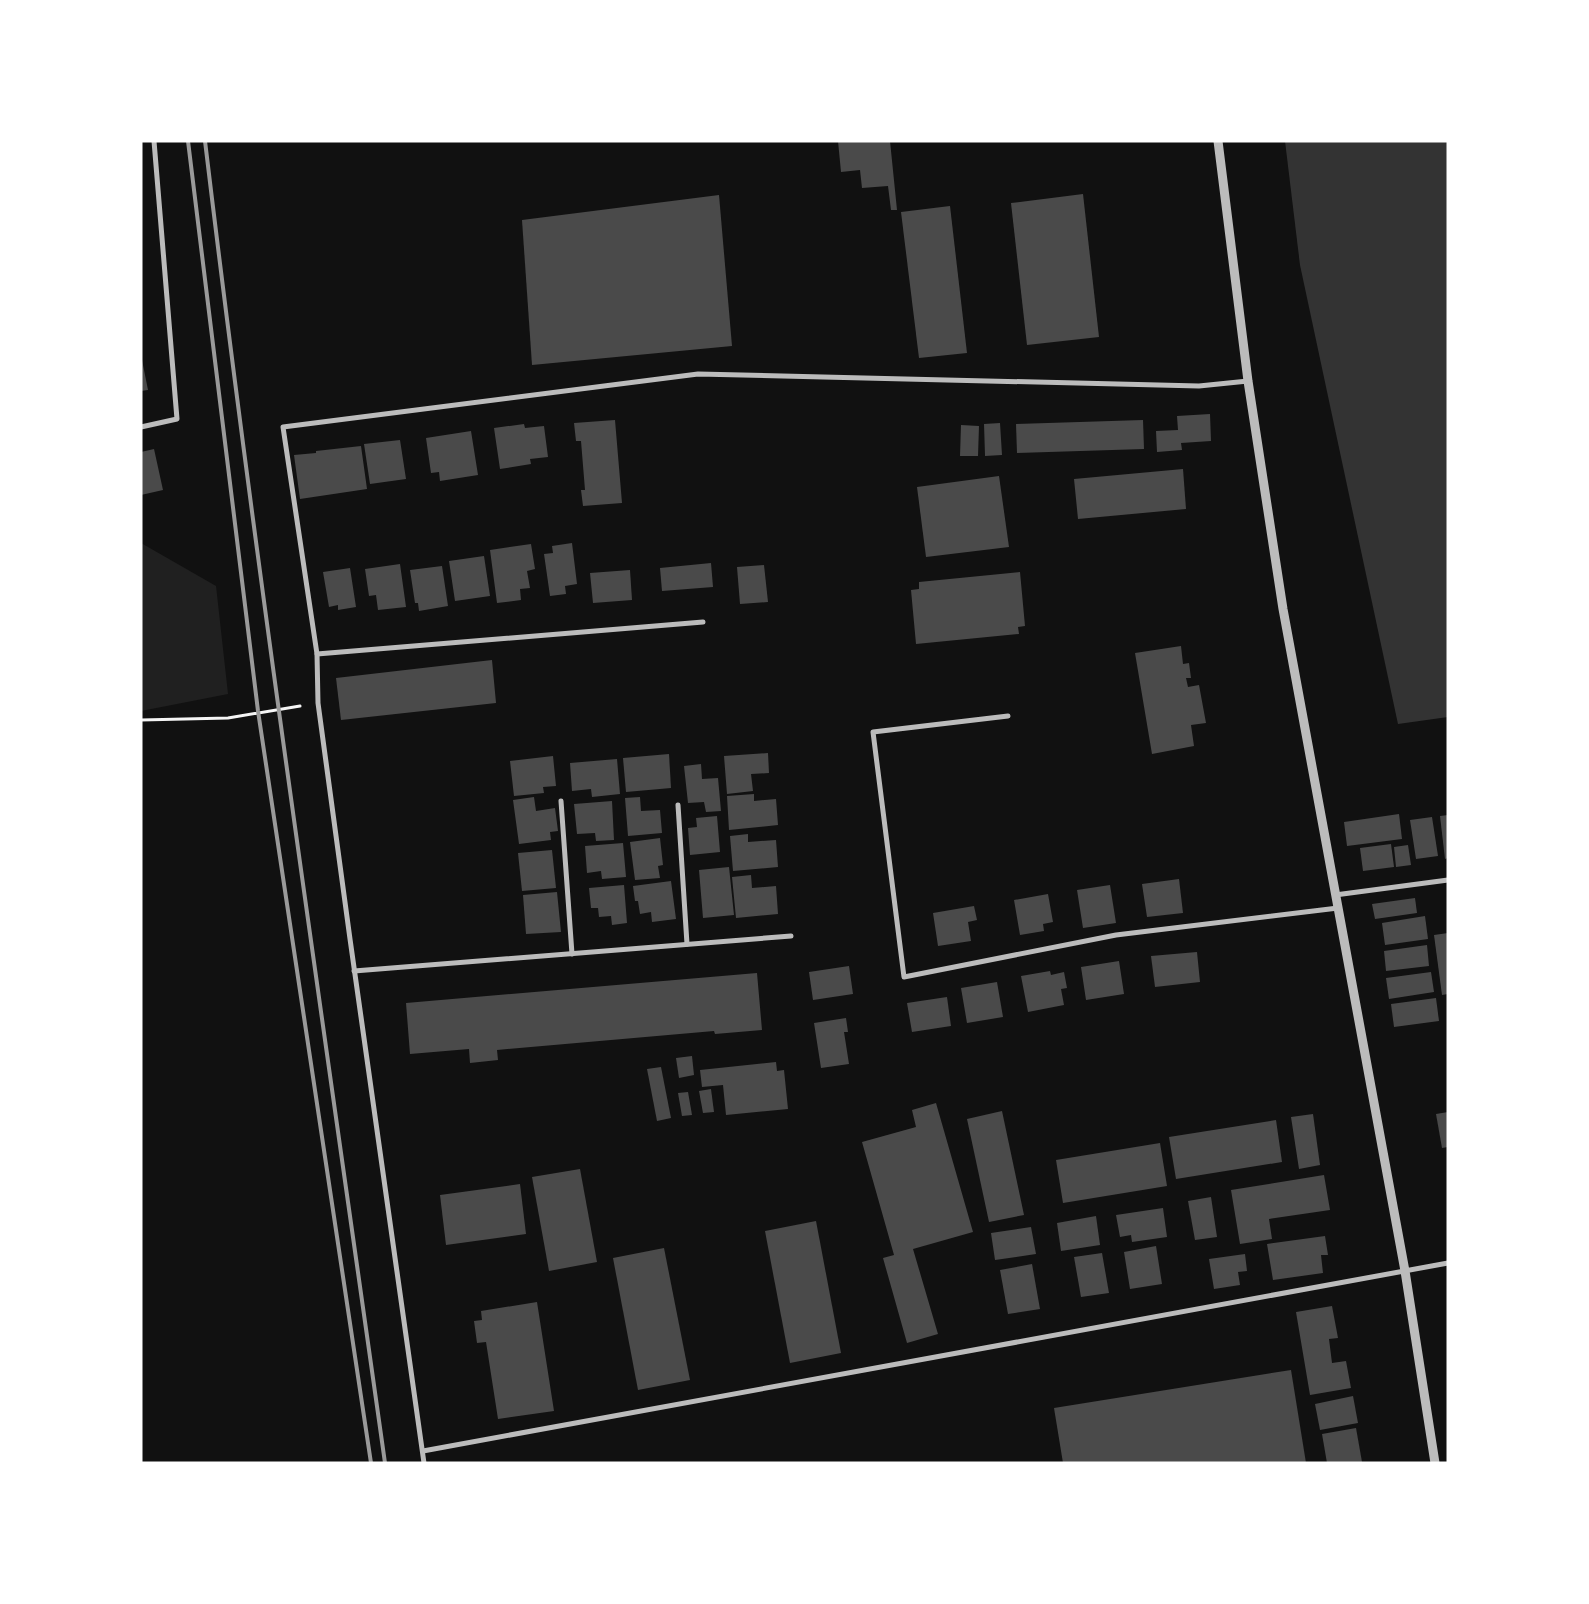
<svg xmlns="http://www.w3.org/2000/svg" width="1589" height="1604" font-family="'Titillium Web',sans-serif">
<rect width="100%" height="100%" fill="#111"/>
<polygon fill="#202020" points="141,543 216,586 228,694 141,711"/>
<polygon fill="#333" points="1285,141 1448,141 1448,717 1398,724 1300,265"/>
<g fill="#4a4a4a">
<polygon points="838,141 890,141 897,210 891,210 888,186 862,188 860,170 841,172"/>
<polygon points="1083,194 1099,337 1027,345 1011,203"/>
<polygon points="719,195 732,346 532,365 522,220"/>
<polygon points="950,206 967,353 919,358 901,212"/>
<polygon points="141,355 148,390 141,391"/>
<polygon points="1210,414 1211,441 1181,443 1182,450 1157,452 1156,431 1178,430 1177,416"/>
<polygon points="615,420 622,503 583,506 581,490 585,490 581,441 576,441 574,423"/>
<polygon points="1143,420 1144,449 1017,453 1016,424"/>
<polygon points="1000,423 1002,455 985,456 984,424"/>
<polygon points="524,424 525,428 544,426 548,457 530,459 531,464 500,469 494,428"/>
<polygon points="961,425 979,426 978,456 960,456"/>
<polygon points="471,431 478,475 440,481 439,472 431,473 426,438"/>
<polygon points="400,440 406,479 370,484 364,444"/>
<polygon points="361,446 367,489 300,499 294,455 316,453 316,451"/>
<polygon points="154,449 163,490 141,495 141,452"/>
<polygon points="1183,469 1186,509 1078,519 1074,479"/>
<polygon points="999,476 1009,547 926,557 917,487"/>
<polygon points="572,543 577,584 565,586 566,594 550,596 544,554 553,553 552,546"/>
<polygon points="531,544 535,569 527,571 530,588 520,589 521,600 497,603 490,550"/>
<polygon points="484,556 490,596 455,601 449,561"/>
<polygon points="711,563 713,587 662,591 660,568"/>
<polygon points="400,564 406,607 378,610 376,595 369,596 365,569"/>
<polygon points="764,565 768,602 740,604 737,567"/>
<polygon points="442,566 448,606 419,611 418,603 415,603 410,570"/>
<polygon points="350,568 356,607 338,610 338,605 329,607 323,572"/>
<polygon points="630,570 632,600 593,603 590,573"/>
<polygon points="1020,572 1025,626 1018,627 1019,634 916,644 911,590 919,589 919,582"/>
<polygon points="1181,646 1183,664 1189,663 1191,678 1186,678 1188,687 1199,685 1206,723 1191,725 1194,746 1152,754 1135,653"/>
<polygon points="492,660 496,703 341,720 336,678"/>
<polygon points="768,753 769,773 751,774 753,791 727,794 724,756"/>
<polygon points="669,754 671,788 626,792 623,758"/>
<polygon points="553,756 556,786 543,787 544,793 514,796 510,761"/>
<polygon points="617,759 620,794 592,797 591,789 572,791 570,763"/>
<polygon points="701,764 702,779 718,778 721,811 706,812 704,802 688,803 684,766"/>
<polygon points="754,794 754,801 776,799 778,825 729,830 727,796"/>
<polygon points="534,797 536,811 555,808 558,831 550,832 551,840 519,844 513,800"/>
<polygon points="640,797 641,811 660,810 662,833 628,836 625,798"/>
<polygon points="612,801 614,840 596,841 595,833 577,834 574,804"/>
<polygon points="1399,814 1402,839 1347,846 1344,822"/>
<polygon points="1448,815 1448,858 1445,859 1440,816"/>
<polygon points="717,816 720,852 690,855 688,828 697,827 696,818"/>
<polygon points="1432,817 1438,856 1416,859 1410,820"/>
<polygon points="748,834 748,842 776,840 778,867 733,871 730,836"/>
<polygon points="660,838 663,865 658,866 660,878 635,880 630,842"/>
<polygon points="623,843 626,877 602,879 601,871 587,873 585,846"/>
<polygon points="1391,844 1394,867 1363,871 1360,848"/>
<polygon points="1408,845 1411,865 1396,867 1394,847"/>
<polygon points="552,850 556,888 522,891 518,853"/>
<polygon points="729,867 734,915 703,918 699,870"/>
<polygon points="751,875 752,888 776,886 778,914 736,918 732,877"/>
<polygon points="1179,879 1183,913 1147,917 1142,884"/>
<polygon points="671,881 676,919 652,922 651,912 640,914 638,901 635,901 633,886"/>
<polygon points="624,885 627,923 612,925 611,916 599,917 598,908 591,908 589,888"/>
<polygon points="1110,885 1116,923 1083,928 1077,890"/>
<polygon points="557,892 561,932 526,934 523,895"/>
<polygon points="1048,894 1053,922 1043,924 1044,931 1020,935 1014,900"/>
<polygon points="1415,898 1417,913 1375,919 1372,904"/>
<polygon points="974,906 977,920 968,922 971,941 938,946 933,913"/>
<polygon points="1425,916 1428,939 1385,945 1382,923"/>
<polygon points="1448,933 1448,994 1442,995 1434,935"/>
<polygon points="1427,945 1429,966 1386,971 1384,951"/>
<polygon points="1197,952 1200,982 1155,987 1151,956"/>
<polygon points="1119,961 1124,994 1086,1000 1081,967"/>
<polygon points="849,966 853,994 813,1000 809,972"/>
<polygon points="1050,971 1051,975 1064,972 1067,988 1061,989 1064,1005 1028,1012 1021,976"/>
<polygon points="1431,972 1434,992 1389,999 1386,978"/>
<polygon points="757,973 762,1030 715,1034 714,1031 497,1050 498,1060 470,1063 469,1049 410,1054 406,1003"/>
<polygon points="997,982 1003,1017 967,1023 961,988"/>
<polygon points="947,997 951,1026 912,1032 907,1003"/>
<polygon points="1436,998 1439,1021 1394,1027 1391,1004"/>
<polygon points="846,1018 848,1032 844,1032 849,1064 821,1068 814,1023"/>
<polygon points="692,1056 694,1075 679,1078 676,1058"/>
<polygon points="776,1062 777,1071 784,1070 788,1109 726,1115 723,1085 702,1087 700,1070"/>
<polygon points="661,1067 671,1118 657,1121 647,1069"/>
<polygon points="711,1089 714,1112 703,1113 699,1091"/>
<polygon points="688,1092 692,1115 682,1116 678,1093"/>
<polygon points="936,1103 973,1232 913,1249 938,1334 907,1343 883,1258 894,1255 862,1142 916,1127 912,1110"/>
<polygon points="1002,1111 1024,1215 989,1222 967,1119"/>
<polygon points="1448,1112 1448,1147 1442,1148 1436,1114"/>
<polygon points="1313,1114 1320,1165 1299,1169 1291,1117"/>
<polygon points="1276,1120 1282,1162 1176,1179 1169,1137"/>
<polygon points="1160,1143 1167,1186 1063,1203 1056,1160"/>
<polygon points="580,1169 597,1262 549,1271 532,1177"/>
<polygon points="1324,1175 1330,1210 1269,1219 1272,1239 1240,1244 1231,1190"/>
<polygon points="520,1184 526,1234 446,1245 440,1195"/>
<polygon points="1211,1197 1217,1237 1195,1240 1188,1201"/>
<polygon points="1163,1208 1167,1237 1132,1242 1131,1235 1120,1237 1116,1215"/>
<polygon points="1096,1216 1100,1245 1061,1251 1057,1223"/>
<polygon points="816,1221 841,1353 790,1363 765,1231"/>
<polygon points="1031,1227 1036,1254 995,1260 991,1233"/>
<polygon points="1325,1236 1328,1255 1321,1255 1323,1273 1273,1280 1267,1244"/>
<polygon points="1156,1246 1162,1284 1130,1289 1124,1252"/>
<polygon points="664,1248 690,1380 638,1390 613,1258"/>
<polygon points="1102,1253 1109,1293 1081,1297 1074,1257"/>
<polygon points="1245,1254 1247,1271 1238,1272 1240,1285 1214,1289 1209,1259"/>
<polygon points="1032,1264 1040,1309 1008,1314 1000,1270"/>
<polygon points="537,1302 554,1411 498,1419 486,1342 477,1343 474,1321 482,1320 481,1311"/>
<polygon points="1332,1306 1338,1338 1329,1339 1332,1363 1346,1361 1351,1388 1310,1395 1296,1312"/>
<polygon points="1291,1370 1306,1463 1063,1463 1054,1408"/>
<polygon points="1353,1396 1358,1423 1320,1430 1315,1404"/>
<polygon points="1356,1428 1362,1462 1327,1463 1322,1434"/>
</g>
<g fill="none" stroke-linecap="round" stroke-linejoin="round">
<polyline stroke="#f5f5f5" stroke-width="3" points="141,720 228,718 300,706"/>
<g stroke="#bcbcbc" stroke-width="5">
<polyline points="141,427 177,419 154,141"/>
<polyline points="317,654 703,622"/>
<polyline points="1008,716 873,732 904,977 1116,935 1338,908"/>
<polyline points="561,801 572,954"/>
<polyline points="678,805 687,944"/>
<polyline points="1335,895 1448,880"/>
<polyline points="354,971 791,936"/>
<polyline points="423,1451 1448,1263"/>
<polyline points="424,1463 350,939 318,703 317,654 283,427 698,374 1199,386 1248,381"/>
</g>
<polyline stroke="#bcbcbc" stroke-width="9" points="1218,141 1248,381 1283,609 1405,1271 1435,1463"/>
<g stroke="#9a9a9a" stroke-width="4">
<polyline points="188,141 258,711 371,1463"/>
<path d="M 205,141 C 258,583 323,1023 385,1463"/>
</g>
</g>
<rect width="1589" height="1604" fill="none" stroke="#ffffff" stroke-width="285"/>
</svg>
